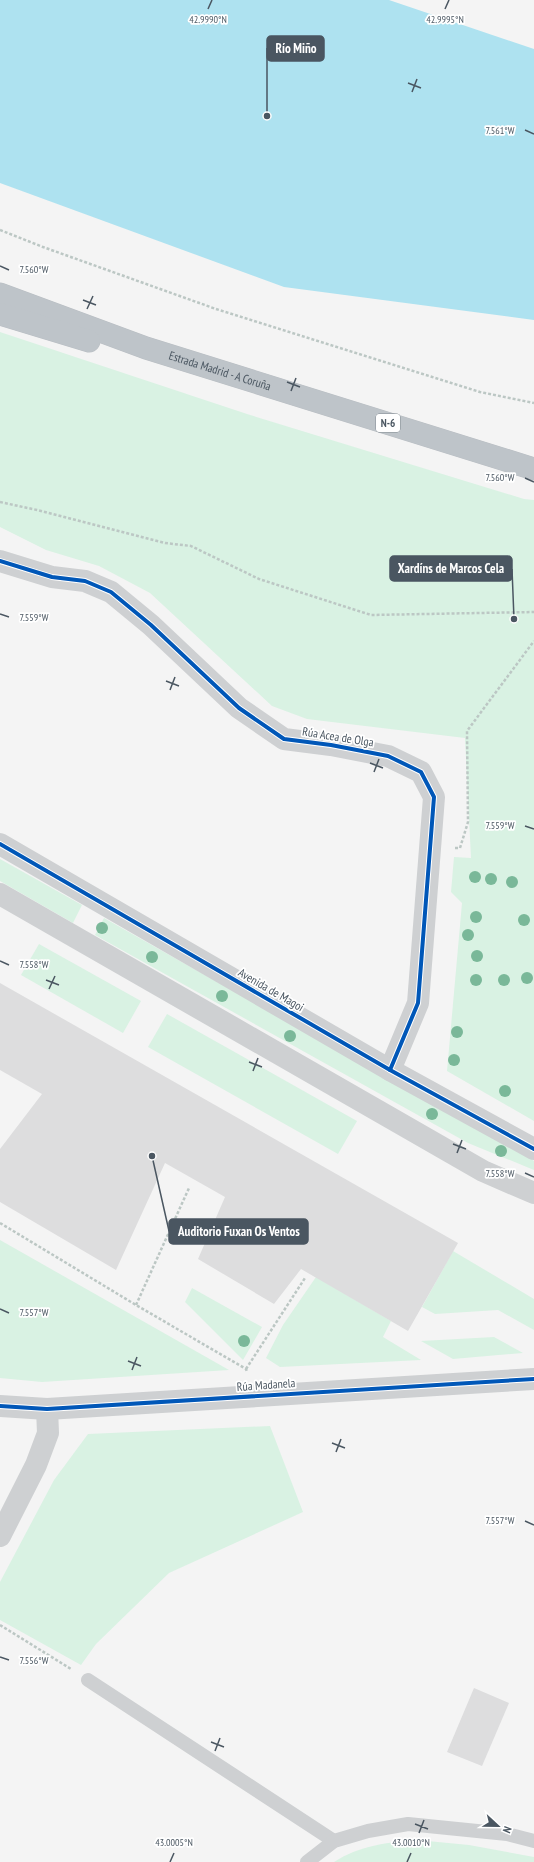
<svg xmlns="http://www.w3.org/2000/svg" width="534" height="1862" font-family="'PT Sans Narrow',sans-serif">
<rect width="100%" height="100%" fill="#f4f4f4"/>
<g fill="#d9f2e3">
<polygon points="0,332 247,414 524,499 534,500 534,1121 447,1071 462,903 451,892 454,857 471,858 465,738 307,719 272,706 150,593 99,566 46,550 0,527"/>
<polygon points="0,859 82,905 73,923 0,881"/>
<polygon points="104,918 477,1129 519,1151 534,1161 534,1170 468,1143 95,935"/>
<polygon points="39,944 141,1001 123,1033 21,975"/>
<polygon points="167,1014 357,1121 338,1154 148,1047"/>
<polygon points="0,1240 229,1370 42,1382 0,1378"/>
<polygon points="453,1251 534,1299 534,1330 498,1310 435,1314 422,1307"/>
<polygon points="316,1277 391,1321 383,1337 421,1360 280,1367 266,1358 283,1325"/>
<polygon points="192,1288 262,1327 243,1360 185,1302"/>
<polygon points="494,1337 523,1353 453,1359 421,1341"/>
<polygon points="270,1426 303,1512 169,1573 96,1644 81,1665 0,1620 0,1582 54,1480 88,1434"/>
<path d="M 417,1840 L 469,1845 L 534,1857 L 534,1862 L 334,1862 C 358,1846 389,1842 417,1840 Z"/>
</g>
<polygon fill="#aee2f0" points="0,0 389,0 534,49 534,320 284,287 0,183"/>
<g fill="#ddddde">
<polygon points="0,983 458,1243 408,1331 301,1269 274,1304 198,1259 225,1197 165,1163 116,1270 0,1202 0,1149 42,1094 0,1070"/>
<polygon points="474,1688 509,1703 482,1766 447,1752"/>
</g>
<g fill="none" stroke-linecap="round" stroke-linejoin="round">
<defs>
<g id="highway">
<path id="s1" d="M 0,294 L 146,348 L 534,469"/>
<polyline points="0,314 89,341"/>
</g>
</defs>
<use href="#highway" stroke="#b9bec3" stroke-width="23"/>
<g stroke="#bcc7c4" stroke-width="2.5" stroke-dasharray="3 2" stroke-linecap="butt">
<polyline points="0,230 43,247 216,309 480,392 534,403"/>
<polyline points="0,502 37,510 165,543 191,546 259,579 371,615 534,612"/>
<polyline points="455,848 460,848 468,822 467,731 534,641"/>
<polyline points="0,1223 136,1305 246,1369 247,1372"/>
<polyline points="136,1305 189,1188"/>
<polyline points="246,1369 305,1278"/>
<polyline points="0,1625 71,1669"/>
</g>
<g stroke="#ced0d2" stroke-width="14">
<polyline points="88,1680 334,1841"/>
<polyline points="307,1862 334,1841 368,1831 408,1824 507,1834 534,1841"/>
</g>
<g stroke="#ced0d2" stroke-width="22">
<polyline points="0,561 52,577 85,581 111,592 151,625 239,708 284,739 331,745 388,756 421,772 434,797 418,1003 390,1070"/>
<polyline points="0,844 390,1070 534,1149"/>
<polyline points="0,894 483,1171 534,1193"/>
<polyline points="0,1406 47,1409 534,1379"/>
<polyline points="0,1536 36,1465 48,1433 47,1409"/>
</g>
<use href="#highway" stroke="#bec4c9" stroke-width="22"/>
<defs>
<g id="cycleway">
<polyline points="0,561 52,577 85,581 111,592 151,625 239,708 284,739 331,745 388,756 421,772 434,797 418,1003 390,1070"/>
<polyline points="0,844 390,1070 534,1149"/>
<polyline points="0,1406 47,1409 534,1379"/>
</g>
</defs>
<use href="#cycleway" stroke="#fff" stroke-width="6"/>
<use href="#cycleway" stroke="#0057b8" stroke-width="4"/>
</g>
<g fill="#7ab899">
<circle cx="475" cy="877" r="6"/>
<circle cx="491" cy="879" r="6"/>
<circle cx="512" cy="882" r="6"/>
<circle cx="476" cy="917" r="6"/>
<circle cx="524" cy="920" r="6"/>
<circle cx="102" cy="928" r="6"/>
<circle cx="468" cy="935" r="6"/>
<circle cx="477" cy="956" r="6"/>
<circle cx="152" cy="957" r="6"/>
<circle cx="527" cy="978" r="6"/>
<circle cx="476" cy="980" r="6"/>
<circle cx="504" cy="980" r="6"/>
<circle cx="222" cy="996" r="6"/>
<circle cx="457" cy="1032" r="6"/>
<circle cx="290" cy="1036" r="6"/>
<circle cx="454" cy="1060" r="6"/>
<circle cx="505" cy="1091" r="6"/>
<circle cx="432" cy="1114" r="6"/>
<circle cx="501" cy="1151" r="6"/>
<circle cx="244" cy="1341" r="6"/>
</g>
<path fill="none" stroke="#4a5661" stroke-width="1.5" d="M 208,9 L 212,0M 445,9 L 449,0M 408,83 L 421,88M 412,92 L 417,79M 525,130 L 534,134M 0,266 L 9,270M 83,300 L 96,305M 87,309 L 93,296M 287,382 L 300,387M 291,391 L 296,378M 525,478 L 534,482M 0,614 L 9,617M 166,681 L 179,686M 170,690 L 175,677M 370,763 L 383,768M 374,772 L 379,759M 525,826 L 534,829M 0,961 L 9,965M 46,980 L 59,985M 49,989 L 55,976M 249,1062 L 262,1067M 253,1071 L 258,1058M 453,1144 L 466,1149M 457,1153 L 462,1140M 525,1173 L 534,1177M 0,1309 L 9,1313M 128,1361 L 141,1366M 132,1370 L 137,1357M 332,1443 L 345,1448M 336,1452 L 341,1439M 525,1521 L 534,1525M 0,1657 L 9,1660M 211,1742 L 224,1747M 215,1751 L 220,1738M 415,1824 L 428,1829M 419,1833 L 424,1820M 170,1862 L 174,1853M 407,1862 L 411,1853"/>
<g text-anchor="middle" stroke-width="3.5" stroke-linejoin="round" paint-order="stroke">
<rect fill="#fff" stroke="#808990" stroke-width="1" x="376" y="414" width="24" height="18" rx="3"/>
<g font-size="11" font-weight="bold" fill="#4a5661">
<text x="388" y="427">N-6</text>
</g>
<g font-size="12" fill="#4a5661" stroke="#fff">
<text dy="4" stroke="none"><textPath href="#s1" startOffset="233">Estrada Madrid - A Coruña</textPath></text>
<text transform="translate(338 737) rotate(9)" y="4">Rúa Acea de Olga</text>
<text transform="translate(271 990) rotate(30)" y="4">Avenida de Magoi</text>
<text transform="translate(266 1385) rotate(-4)" y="4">Rúa Madanela</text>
</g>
</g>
<g font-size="10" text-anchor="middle" fill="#4a5661" stroke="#fff" stroke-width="3.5" stroke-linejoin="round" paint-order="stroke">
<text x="208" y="23">42.9990°N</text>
<text x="445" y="23">42.9995°N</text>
<text x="500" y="134">7.561°W</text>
<text x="34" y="273">7.560°W</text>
<text x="500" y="481">7.560°W</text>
<text x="34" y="621">7.559°W</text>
<text x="500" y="829">7.559°W</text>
<text x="34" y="968">7.558°W</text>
<text x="500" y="1177">7.558°W</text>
<text x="34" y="1316">7.557°W</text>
<text x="500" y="1524">7.557°W</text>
<text x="34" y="1664">7.556°W</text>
<text x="174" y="1846">43.0005°N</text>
<text x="411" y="1846">43.0010°N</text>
</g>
<path fill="none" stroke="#4a5661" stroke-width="1.5" d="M267 116L267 48M514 619L512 569M152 1156L169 1231"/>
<g fill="#4a5661" stroke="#fff" stroke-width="1.5">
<circle cx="267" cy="116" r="4"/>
<circle cx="514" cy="619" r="4"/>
<circle cx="152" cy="1156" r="4"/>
</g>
<g fill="#4a5661" stroke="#4a5661" stroke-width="1.5">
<rect x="267" y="36" width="57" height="25" rx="4"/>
<rect x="390" y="556" width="122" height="25" rx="4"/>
<rect x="169" y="1219" width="139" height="25" rx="4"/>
</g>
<g font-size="13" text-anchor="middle" font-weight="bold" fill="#fff">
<text x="296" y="53">Río Miño</text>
<text x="451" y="573">Xardíns de Marcos Cela</text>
<text x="239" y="1236">Auditorio Fuxan Os Ventos</text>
</g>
<g transform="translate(498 1826) rotate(112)" stroke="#ffffff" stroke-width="3" paint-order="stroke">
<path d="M0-3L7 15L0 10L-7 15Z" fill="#4a5661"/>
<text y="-6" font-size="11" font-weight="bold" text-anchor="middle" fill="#4a5661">N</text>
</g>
</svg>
